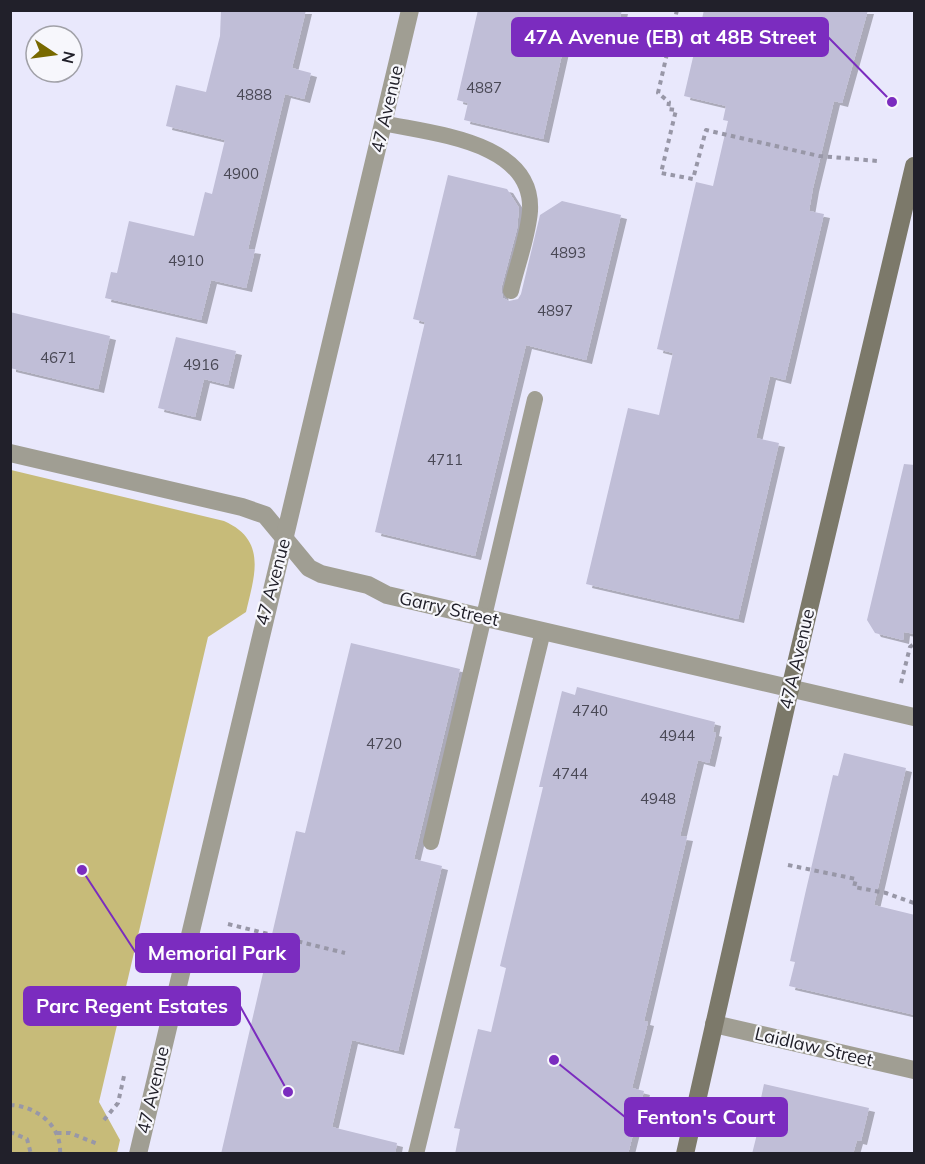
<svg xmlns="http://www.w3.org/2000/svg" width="925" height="1164" font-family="Mulish,sans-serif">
<defs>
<filter id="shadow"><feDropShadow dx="6" dy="4" stdDeviation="0" flood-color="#0004"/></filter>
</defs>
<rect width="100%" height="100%" fill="#e9e8fc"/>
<path fill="#c7bb79" d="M 11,470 L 224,521 C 267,540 255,574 246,612 L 208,637 L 99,1102 L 120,1140 L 117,1153 L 11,1153 Z"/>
<g fill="#c0bed7" filter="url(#shadow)">
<polygon points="221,10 306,10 292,68 311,73 304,99 285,94 248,249 255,250 246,288 211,280 201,320 105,298 111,272 117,273 129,221 194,236 205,192 212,194 225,140 166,126 176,85 206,92 220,36"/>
<polygon points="478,10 622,10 612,52 565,41 543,139 464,120 468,103 457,100"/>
<polygon points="704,10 868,10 842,103 834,101 813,188 809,211 824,214 785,380 770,376 756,438 779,443 738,619 586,584 628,408 659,415 673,353 657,349 696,182 713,186 728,121 723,120 726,106 684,96"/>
<polygon points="448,175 507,189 519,208 517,229 501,289 503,298 509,301 518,299 521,294 540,215 562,201 621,215 586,360 526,345 475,556 375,532 425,322 413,319"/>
<polygon points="10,312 110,336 98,389 10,368"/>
<polygon points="176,337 236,351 228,385 204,379 195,417 158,408"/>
<polygon points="904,464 915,465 915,634 904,632 903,640 875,633 867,620"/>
<polygon points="351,643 460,669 414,859 442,866 398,1051 352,1040 332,1127 397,1143 395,1154 221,1154 296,831 305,833"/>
<polygon points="577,687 715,722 713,732 716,733 709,763 698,760 680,836 687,837 644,1021 648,1022 632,1088 644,1091 628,1154 455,1154 460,1129 454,1128 478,1029 491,1032 506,968 500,966 543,787 539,787 562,691 575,695"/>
<polygon points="844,753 906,768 874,905 915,915 915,1015 789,986 795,962 790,961 806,890 833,775 838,776"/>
<polygon points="764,1084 869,1108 861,1141 857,1140 853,1154 752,1154 761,1118 757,1117"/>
</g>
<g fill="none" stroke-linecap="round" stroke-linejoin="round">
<g stroke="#9897a7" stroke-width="4" stroke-dasharray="4.5 4.5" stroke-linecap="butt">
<polyline points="677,10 658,93 669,102 668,109 676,110 661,173 693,179 706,130 819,156 878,161"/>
<polyline points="901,683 910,647 914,644"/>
<polyline points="788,865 856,879 854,887 886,893 914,903"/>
<polyline points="228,924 345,953"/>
<path d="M 10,1105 C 36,1106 62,1125 60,1154"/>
<polyline points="104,1120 118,1103 124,1076"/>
<polyline points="10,1132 27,1139 31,1154"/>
<polyline points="57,1133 70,1133 98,1144"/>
</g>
<g stroke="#a09e93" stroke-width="16">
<path d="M 383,123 C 432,134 534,141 530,211 C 528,237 517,265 511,291"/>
<polyline points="431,842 535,399"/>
<polyline points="416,1154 543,631"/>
</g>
<g stroke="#a09e93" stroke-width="18">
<polyline points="10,453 242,507 265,515 309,568 321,574 368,585 387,595 914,717"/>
<polyline points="714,1024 914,1070"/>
<polyline points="138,1154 410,10"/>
</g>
<polyline stroke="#7c796a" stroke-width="18" points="685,1154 790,689 914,166"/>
</g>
<g text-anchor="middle" stroke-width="4.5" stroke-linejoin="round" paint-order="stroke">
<g font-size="15" fill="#494855">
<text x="484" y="93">4887</text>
<text x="254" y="100">4888</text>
<text x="241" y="179">4900</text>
<text x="568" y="258">4893</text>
<text x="186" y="266">4910</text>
<text x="555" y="316">4897</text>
<text x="58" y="363">4671</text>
<text x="201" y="370">4916</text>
<text x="445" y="465">4711</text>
<text x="590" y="716">4740</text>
<text x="677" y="741">4944</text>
<text x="384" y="749">4720</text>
<text x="570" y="779">4744</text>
<text x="658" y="804">4948</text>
</g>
<g font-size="18" fill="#21202a" stroke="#f7f7fc">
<text transform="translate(387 109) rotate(-77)" y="6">47 Avenue</text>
<text transform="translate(273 582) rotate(-75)" y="6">47 Avenue</text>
<text transform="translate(449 609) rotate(13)" y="6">Garry Street</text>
<text transform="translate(797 659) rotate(-77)" y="6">47A Avenue</text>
<text transform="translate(814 1047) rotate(13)" y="6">Laidlaw Street</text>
<text transform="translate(153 1090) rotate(-77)" y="6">47 Avenue</text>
</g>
</g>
<path fill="none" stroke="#7b2cbf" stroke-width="2" d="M892 102L828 37M82 870L136 953M288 1092L240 1006M554 1060L625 1117"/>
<g fill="#7b2cbf" stroke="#f7f7fc" stroke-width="2">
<circle cx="892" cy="102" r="6"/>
<circle cx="82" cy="870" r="6"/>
<circle cx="288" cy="1092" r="6"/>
<circle cx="554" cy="1060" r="6"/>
</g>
<g fill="#7b2cbf" stroke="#7b2cbf" stroke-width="2">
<rect x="512" y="18" width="316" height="38" rx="6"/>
<rect x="136" y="934" width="163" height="38" rx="6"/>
<rect x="24" y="987" width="216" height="38" rx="6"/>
<rect x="625" y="1098" width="162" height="38" rx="6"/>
</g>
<g font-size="20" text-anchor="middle" font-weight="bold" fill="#fff">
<text x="670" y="44">47A Avenue (EB) at 48B Street</text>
<text x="217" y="960">Memorial Park</text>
<text x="132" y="1013">Parc Regent Estates</text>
<text x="706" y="1124">Fenton's Court</text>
</g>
<rect width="925" height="1164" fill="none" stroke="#21202a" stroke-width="24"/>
<g transform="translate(54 54) rotate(103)"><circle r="28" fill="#f7f7fc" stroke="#a1a1a8" stroke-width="1.5"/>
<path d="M0-4.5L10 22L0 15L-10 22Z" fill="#786900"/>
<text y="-9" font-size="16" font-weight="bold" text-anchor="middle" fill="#21202a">N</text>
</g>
</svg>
